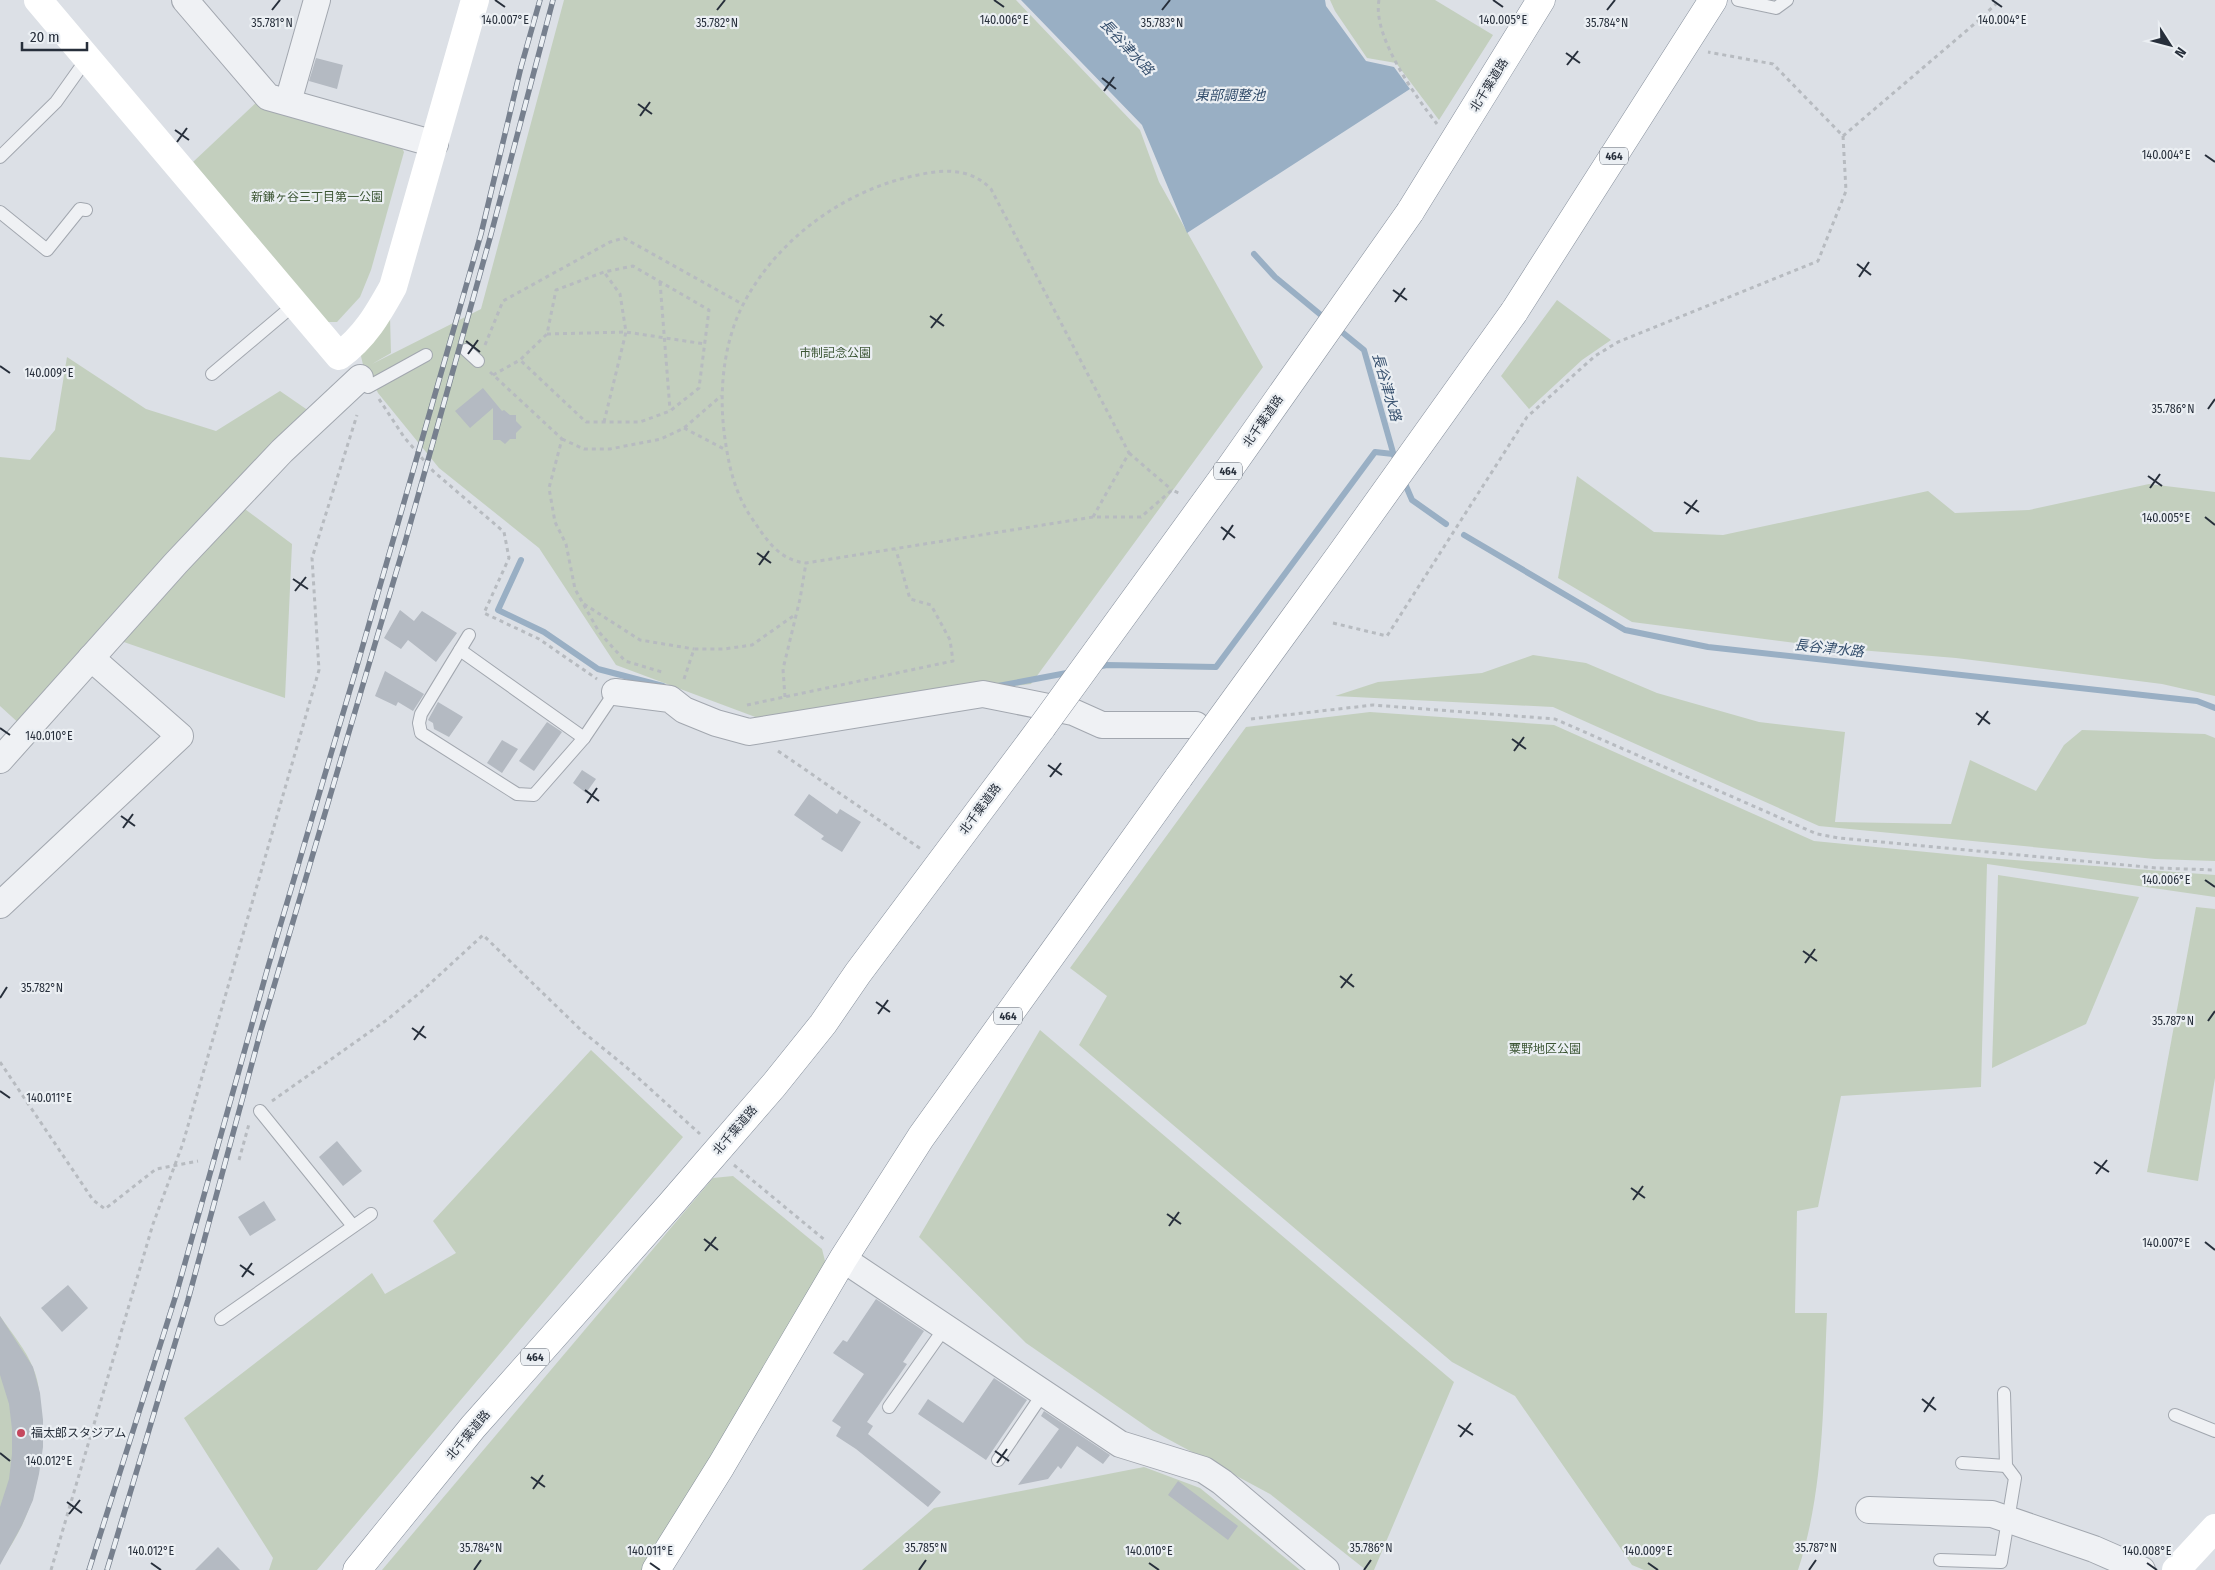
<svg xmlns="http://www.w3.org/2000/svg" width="2215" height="1570" font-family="'Fira Sans Condensed','Noto Sans JP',sans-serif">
<rect width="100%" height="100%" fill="#dce0e6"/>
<g fill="#c3cfbe">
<polygon points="564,0 1016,0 1140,130 1159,182 1263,367 1031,684 758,718 616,665 539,548 439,468 378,393 366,368 364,369 360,352 390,317 391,353 372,364 481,309"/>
<polygon points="1330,0 1435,0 1493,35 1439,120 1396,63 1367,58 1335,11"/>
<polygon points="259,100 400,144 404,152 371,270 360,297 337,322 327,322 193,162"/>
<polygon points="1557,300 1611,340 1582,360 1529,409 1501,376"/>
<polygon points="67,357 146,409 216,431 280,391 309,411 230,498 292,544 285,698 121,641 23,727 0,706 0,457 30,460 55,430"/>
<polygon points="1577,476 1654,532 1723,535 1928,491 1955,513 2029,510 2149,484 2215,492 2215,696 2162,684 1956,658 1835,648 1632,622 1558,578"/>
<polygon points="1533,655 1586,663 1657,693 1759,722 1845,732 1835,822 1951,824 1970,760 2036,791 2064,745 2082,730 2205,734 2215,738 2215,861 2155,859 1819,826 1553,707 1335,696 1378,682 1482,673"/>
<path d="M 1370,712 L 1554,725 L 1814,841 L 1988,858 L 2215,875 L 2215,897 L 1987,864 L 1981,1087 L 1841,1096 L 1818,1207 L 1797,1211 L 1795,1313 L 1827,1313 C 1823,1398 1825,1488 1798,1570 L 1644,1570 L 1632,1565 L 1515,1396 L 1452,1362 L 1079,1045 L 1107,996 L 1070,968 L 1246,727 Z"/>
<polygon points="1998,875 2139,897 2086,1024 1992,1068"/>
<polygon points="2196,907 2215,909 2215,1078 2198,1181 2147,1172"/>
<polygon points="1040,1030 1454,1382 1374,1570 1366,1570 1270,1494 1153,1431 1026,1343 919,1237"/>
<polygon points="591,1050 683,1137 317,1570 269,1570 273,1558 184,1418 372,1273 385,1294 456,1253 433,1221"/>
<polygon points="733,1176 822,1249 826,1265 697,1487 642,1570 382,1570 713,1178"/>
<path d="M 0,1316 C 10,1331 27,1351 33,1368 C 40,1383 40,1401 41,1417 C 44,1473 33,1516 0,1562 Z"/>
<polygon points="1144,1467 1200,1488 1300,1570 862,1570 934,1508"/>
</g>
<polygon fill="#99afc4" points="1021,0 1325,0 1326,6 1366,61 1394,67 1410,89 1187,233 1142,125"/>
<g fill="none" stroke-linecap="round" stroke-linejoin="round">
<g stroke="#99afc4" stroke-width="6">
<polyline points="1254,254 1275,277 1327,320"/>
<polyline points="1337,328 1364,350 1394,456"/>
<polyline points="1403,479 1412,500 1446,524"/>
<polyline points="1464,535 1625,630 1708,647 2197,701 2215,708"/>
<polyline points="521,560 498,610 544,632 598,669 663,686"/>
<polyline points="1096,667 1107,665 1216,667 1375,452 1393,454"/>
<polyline points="998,686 1072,672"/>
</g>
</g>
<g fill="#b4bac2">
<polygon points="316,58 343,65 337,89 309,81"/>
<polygon points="483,388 502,411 504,410 510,415 516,415 516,421 522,427 516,433 516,439 510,439 505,444 500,440 493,440 493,408 470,428 455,411"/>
<polygon points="400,610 414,621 422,611 457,633 436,662 408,640 401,649 384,638"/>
<polygon points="385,671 424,694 413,711 398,702 396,706 375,696"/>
<polygon points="438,702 463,717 449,737 434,729 433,723 428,720"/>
<polygon points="547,722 562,732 534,771 519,761"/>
<polygon points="502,740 518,749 502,773 487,763"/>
<polygon points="582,770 596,779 586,793 573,783"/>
<polygon points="809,794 837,814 840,809 861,822 842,852 821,839 824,836 794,815"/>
<polygon points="337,1141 362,1171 343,1186 319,1157"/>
<polygon points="264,1201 276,1220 250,1236 238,1217"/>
<polygon points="68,1285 88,1308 62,1332 41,1308"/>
<polygon points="876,1299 924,1331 903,1362 907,1364 867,1422 873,1426 868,1434 941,1492 928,1507 856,1449 836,1436 841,1427 832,1421 864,1374 833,1353 843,1340 847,1342"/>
<polygon points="0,1316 33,1367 40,1393 43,1420 43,1447 39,1474 33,1500 22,1525 0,1565 0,1507 9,1479 12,1454 12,1429 9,1404 0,1375"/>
<polygon points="994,1378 1027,1400 986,1460 918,1414 928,1399 963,1423"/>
<polygon points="1044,1411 1110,1455 1103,1464 1077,1446 1061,1469 1058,1466 1048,1479 1018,1485 1059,1429 1041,1416"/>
<polygon points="1178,1481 1238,1526 1228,1540 1168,1495"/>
<polygon points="218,1547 240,1570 195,1570"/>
</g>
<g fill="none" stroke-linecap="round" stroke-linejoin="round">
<defs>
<g id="lane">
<polyline points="1738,0 1776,8 1787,0"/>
<polyline points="0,157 56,102 88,57"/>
<polyline points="0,212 47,250 80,209 86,210"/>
<polyline points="466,350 478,361"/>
<polyline points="212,374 295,304"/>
<polyline points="368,387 426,355"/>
<polyline points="469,635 421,714 419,723 421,733 517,794 534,795 584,738 615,692"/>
<polyline points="460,650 584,738"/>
<polyline points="260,1111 353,1226"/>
<polyline points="221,1319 371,1214"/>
<polyline points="889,1407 946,1326"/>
<polyline points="2175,1415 2215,1431"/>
<polyline points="998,1460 1044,1392"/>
<polyline points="1962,1463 2006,1466"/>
<polyline points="1940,1560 2001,1562 2015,1478 2006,1466 2004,1393"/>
</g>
<g id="street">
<polyline points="185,0 268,97 435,144"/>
<polyline points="288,102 317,0"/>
<polyline points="615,692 670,699 684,710 716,723 749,732 983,694 1073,712 1102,725 1196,725"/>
<polyline points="0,760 176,563 282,451 360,378"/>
<polyline points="0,905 180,736 91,658"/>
<polyline points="843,1259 1120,1444 1204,1470 1222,1482 1326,1570"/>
<polyline points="1869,1510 1992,1514 2094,1549 2142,1570"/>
</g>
<g id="highway">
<polyline points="1410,212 1541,0"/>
<polyline points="1514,312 1713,0"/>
<polyline points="357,1570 473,1427 671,1204 774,1085 823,1024 858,973 1042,727"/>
<polyline points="656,1570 721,1466 843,1259 921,1137 1179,777"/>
</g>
</defs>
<use href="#lane" stroke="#a2a7af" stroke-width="14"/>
<use href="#street" stroke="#a2a7af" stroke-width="28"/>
<use href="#highway" stroke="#858e9b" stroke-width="29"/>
<g stroke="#b7bbc0" stroke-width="3" stroke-dasharray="4 4" stroke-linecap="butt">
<path d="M 1379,0 C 1372,36 1416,97 1437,124"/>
<polyline points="1843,136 1979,20 2000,0"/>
<polyline points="660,282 670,410"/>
<polyline points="547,334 626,332 705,344"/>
<polyline points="485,345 503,301 610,242 624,238 744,305"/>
<polyline points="490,372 562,439 549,488 555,522 566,544 575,589 599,632 625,661 662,672"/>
<polyline points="493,375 520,360 547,334 556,290 604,272 633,266 709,310 699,388 670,411 640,422 586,422 520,360"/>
<polyline points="379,399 404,437 433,471 504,532 509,558 484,613 539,639 597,679"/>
<polyline points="604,422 626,332 620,294 604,272"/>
<polyline points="684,428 726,450"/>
<polyline points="562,439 584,449 610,449 661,439 684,428 721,396"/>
<polyline points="1129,453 1172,490"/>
<path d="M 1093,517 L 1129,453 L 991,189 C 971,168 944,169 918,175 C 844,189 771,243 739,313 C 722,352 719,398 725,439 C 729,467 735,493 751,517 C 766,539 778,560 806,563 L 1093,517 L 1141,517 L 1172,490 L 1181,494"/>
<polyline points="584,604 640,640 694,649"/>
<polyline points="1333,623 1387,636 1527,417 1595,356 1618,342 1818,261 1846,191 1843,136 1773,64 1708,52"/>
<polyline points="684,679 694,649 724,649 752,645 796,614"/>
<polyline points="785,697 783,669 800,599 806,563"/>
<polyline points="747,705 953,661 950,640 931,605 910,599 896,550"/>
<polyline points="1251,719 1373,705 1555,719 1817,834 1839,838 2157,868 2215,870"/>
<polyline points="778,751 921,849"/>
<polyline points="0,1062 93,1200 105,1209 156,1169 198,1161"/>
<polyline points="272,1101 388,1019 422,991 483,935 583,1032 625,1066 700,1134"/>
<polyline points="239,1160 249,1124"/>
<polyline points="734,1165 826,1241"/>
<polyline points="51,1570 153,1224 183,1143 319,670 312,558 357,415"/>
</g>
<use href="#lane" stroke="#eff1f4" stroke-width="12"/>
<use href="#street" stroke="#eff1f4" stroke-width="26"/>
<g stroke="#fff" stroke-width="28">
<path d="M 38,0 L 339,356 C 365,337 378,314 393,287 L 475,0"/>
<polyline points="2176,1570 2215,1528"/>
</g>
<use href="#highway" stroke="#fff" stroke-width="28"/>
<defs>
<g id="rail">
<polyline points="89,1570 176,1295 268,967 357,666 481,234 521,67 540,0"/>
<polyline points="107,1570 188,1300 261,1030 406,539 490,238 553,0"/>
</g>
</defs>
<use href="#rail" stroke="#77808e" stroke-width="5.5"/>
<use href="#rail" stroke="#ebeff3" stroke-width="4" stroke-dasharray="11" stroke-linecap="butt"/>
<defs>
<g id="highway-bridge">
<polyline points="1042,727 1225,475 1410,212"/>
<polyline points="1179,777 1341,554 1514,312"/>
</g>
</defs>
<use href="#highway-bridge" stroke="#858e9b" stroke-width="29" stroke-linecap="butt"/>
<use href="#highway-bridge" stroke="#fff" stroke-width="28"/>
</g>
<path fill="none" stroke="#272f3b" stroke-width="2" d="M 495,0 L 505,7M 994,0 L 1004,7M 1493,0 L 1503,7M 1992,0 L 2002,7M 272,10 L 280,0M 717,10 L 725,0M 1162,10 L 1170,0M 1607,10 L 1615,0M 1566,53 L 1580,63M 1567,65 L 1578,51M 1102,78 L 1116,89M 1104,91 L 1114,77M 638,104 L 652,114M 640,116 L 650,102M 175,130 L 189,140M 177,142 L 187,128M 2205,155 L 2215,162M 1857,264 L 1871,275M 1859,277 L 1869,262M 1393,290 L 1407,300M 1395,302 L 1405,288M 930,316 L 944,326M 931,328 L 942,314M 466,341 L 480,352M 468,354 L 478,340M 0,366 L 10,373M 2208,409 L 2215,399M 2148,476 L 2162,486M 2150,488 L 2160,474M 1684,502 L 1699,512M 1686,514 L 1697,500M 2205,517 L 2215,525M 1221,527 L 1235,538M 1223,540 L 1233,525M 757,553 L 771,563M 759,565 L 769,551M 293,579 L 308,589M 295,591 L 306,577M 1976,713 L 1990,724M 1978,725 L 1988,711M 0,728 L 10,735M 1512,739 L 1526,749M 1514,751 L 1524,737M 1048,765 L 1062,775M 1050,777 L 1061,763M 585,790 L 599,801M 587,803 L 597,788M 121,816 L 135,826M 123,828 L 133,814M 2205,880 L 2215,887M 1803,951 L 1817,961M 1805,963 L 1815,949M 1340,976 L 1354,987M 1341,988 L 1352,974M 0,998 L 7,987M 876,1002 L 890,1012M 878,1014 L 888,1000M 2208,1021 L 2215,1011M 412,1028 L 426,1038M 414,1040 L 424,1026M 0,1091 L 10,1098M 2094,1162 L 2109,1172M 2096,1174 L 2107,1160M 1631,1188 L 1645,1198M 1633,1200 L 1643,1186M 1167,1214 L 1181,1224M 1169,1226 L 1179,1212M 704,1239 L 718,1250M 2205,1242 L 2215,1250M 705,1251 L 716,1237M 240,1265 L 254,1275M 242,1277 L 252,1263M 1922,1399 L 1936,1410M 1924,1412 L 1934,1397M 1458,1425 L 1473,1435M 1460,1437 L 1471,1423M 995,1451 L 1009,1461M 0,1453 L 10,1461M 997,1463 L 1007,1449M 531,1477 L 545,1487M 533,1489 L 543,1475M 67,1502 L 82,1513M 69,1514 L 80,1500M 151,1563 L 161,1570M 650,1563 L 660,1570M 1149,1563 L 1159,1570M 1648,1563 L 1658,1570M 2147,1563 L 2157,1570M 474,1570 L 481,1560M 919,1570 L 926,1560M 1364,1570 L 1371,1560M 1809,1570 L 1816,1560"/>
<circle fill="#c5475d" stroke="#ebeff3" stroke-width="2" cx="21" cy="1433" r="5"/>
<g text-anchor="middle" stroke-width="4.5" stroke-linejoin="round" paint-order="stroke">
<g fill="#ebeff3" stroke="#626972" stroke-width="1">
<rect x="1600" y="147.5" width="28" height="17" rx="4"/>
<rect x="1214" y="462.5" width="28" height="17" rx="4"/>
<rect x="994" y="1007.5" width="28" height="17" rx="4"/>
<rect x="521" y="1348.5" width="28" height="17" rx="4"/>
</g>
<g font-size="11" font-weight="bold" fill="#272f3b">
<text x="1614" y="160">464</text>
<text x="1228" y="475">464</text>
<text x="1008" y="1020">464</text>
<text x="535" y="1361">464</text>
</g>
<g font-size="12" fill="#272f3b" stroke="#ebeff3">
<text transform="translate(1489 85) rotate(-58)" y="4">北千葉道路</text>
<text transform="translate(1263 421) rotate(-55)" y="4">北千葉道路</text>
<text transform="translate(980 809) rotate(-53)" y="4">北千葉道路</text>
<text transform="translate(735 1130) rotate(-49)" y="4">北千葉道路</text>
<text transform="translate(468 1435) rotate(-50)" y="4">北千葉道路</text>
</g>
<g font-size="12" fill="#3c5635" stroke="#ebeff3">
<text x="317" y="201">新鎌ヶ谷三丁目第一公園</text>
<text x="835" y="357">市制記念公園</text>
<text x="1545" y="1053">粟野地区公園</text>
</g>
<g font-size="12" fill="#272f3b" stroke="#ebeff3" text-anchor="start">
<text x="31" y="1437">福太郎スタジアム</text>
</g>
<g font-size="14" font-style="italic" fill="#344e6c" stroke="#ebeff3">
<text transform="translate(1127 47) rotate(47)" y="5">長谷津水路</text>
<text x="1230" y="100">東部調整池</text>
<text transform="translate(1387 387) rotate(74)" y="5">長谷津水路</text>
<text transform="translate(1829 648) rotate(6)" y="5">長谷津水路</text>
</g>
</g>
<g font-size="12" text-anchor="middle" fill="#272f3b" stroke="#ebeff3" stroke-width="4.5" stroke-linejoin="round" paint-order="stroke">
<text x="505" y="24">140.007°E</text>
<text x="1004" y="24">140.006°E</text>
<text x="1503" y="24">140.005°E</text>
<text x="2002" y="24">140.004°E</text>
<text x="272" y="27">35.781°N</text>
<text x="717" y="27">35.782°N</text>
<text x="1162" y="27">35.783°N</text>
<text x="1607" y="27">35.784°N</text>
<text x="2166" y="159">140.004°E</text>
<text x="49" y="377">140.009°E</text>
<text x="2173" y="413">35.786°N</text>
<text x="2166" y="522">140.005°E</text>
<text x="49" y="740">140.010°E</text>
<text x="2166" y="884">140.006°E</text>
<text x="42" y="992">35.782°N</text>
<text x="2173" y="1025">35.787°N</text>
<text x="49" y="1102">140.011°E</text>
<text x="2166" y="1247">140.007°E</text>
<text x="49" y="1465">140.012°E</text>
<text x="481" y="1552">35.784°N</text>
<text x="926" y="1552">35.785°N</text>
<text x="1371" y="1552">35.786°N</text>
<text x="1816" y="1552">35.787°N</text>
<text x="151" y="1555">140.012°E</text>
<text x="650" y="1555">140.011°E</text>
<text x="1149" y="1555">140.010°E</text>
<text x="1648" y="1555">140.009°E</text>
<text x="2147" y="1555">140.008°E</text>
</g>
<g transform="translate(2170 45) rotate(126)" stroke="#ebeff3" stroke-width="4" paint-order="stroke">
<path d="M0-4L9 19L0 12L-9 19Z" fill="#272f3b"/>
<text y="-8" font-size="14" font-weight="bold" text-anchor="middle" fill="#272f3b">N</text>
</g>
<path d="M22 42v8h65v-8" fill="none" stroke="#272f3b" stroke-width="2.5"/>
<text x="30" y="42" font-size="15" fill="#272f3b" stroke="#ebeff3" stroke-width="4" paint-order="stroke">20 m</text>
</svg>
